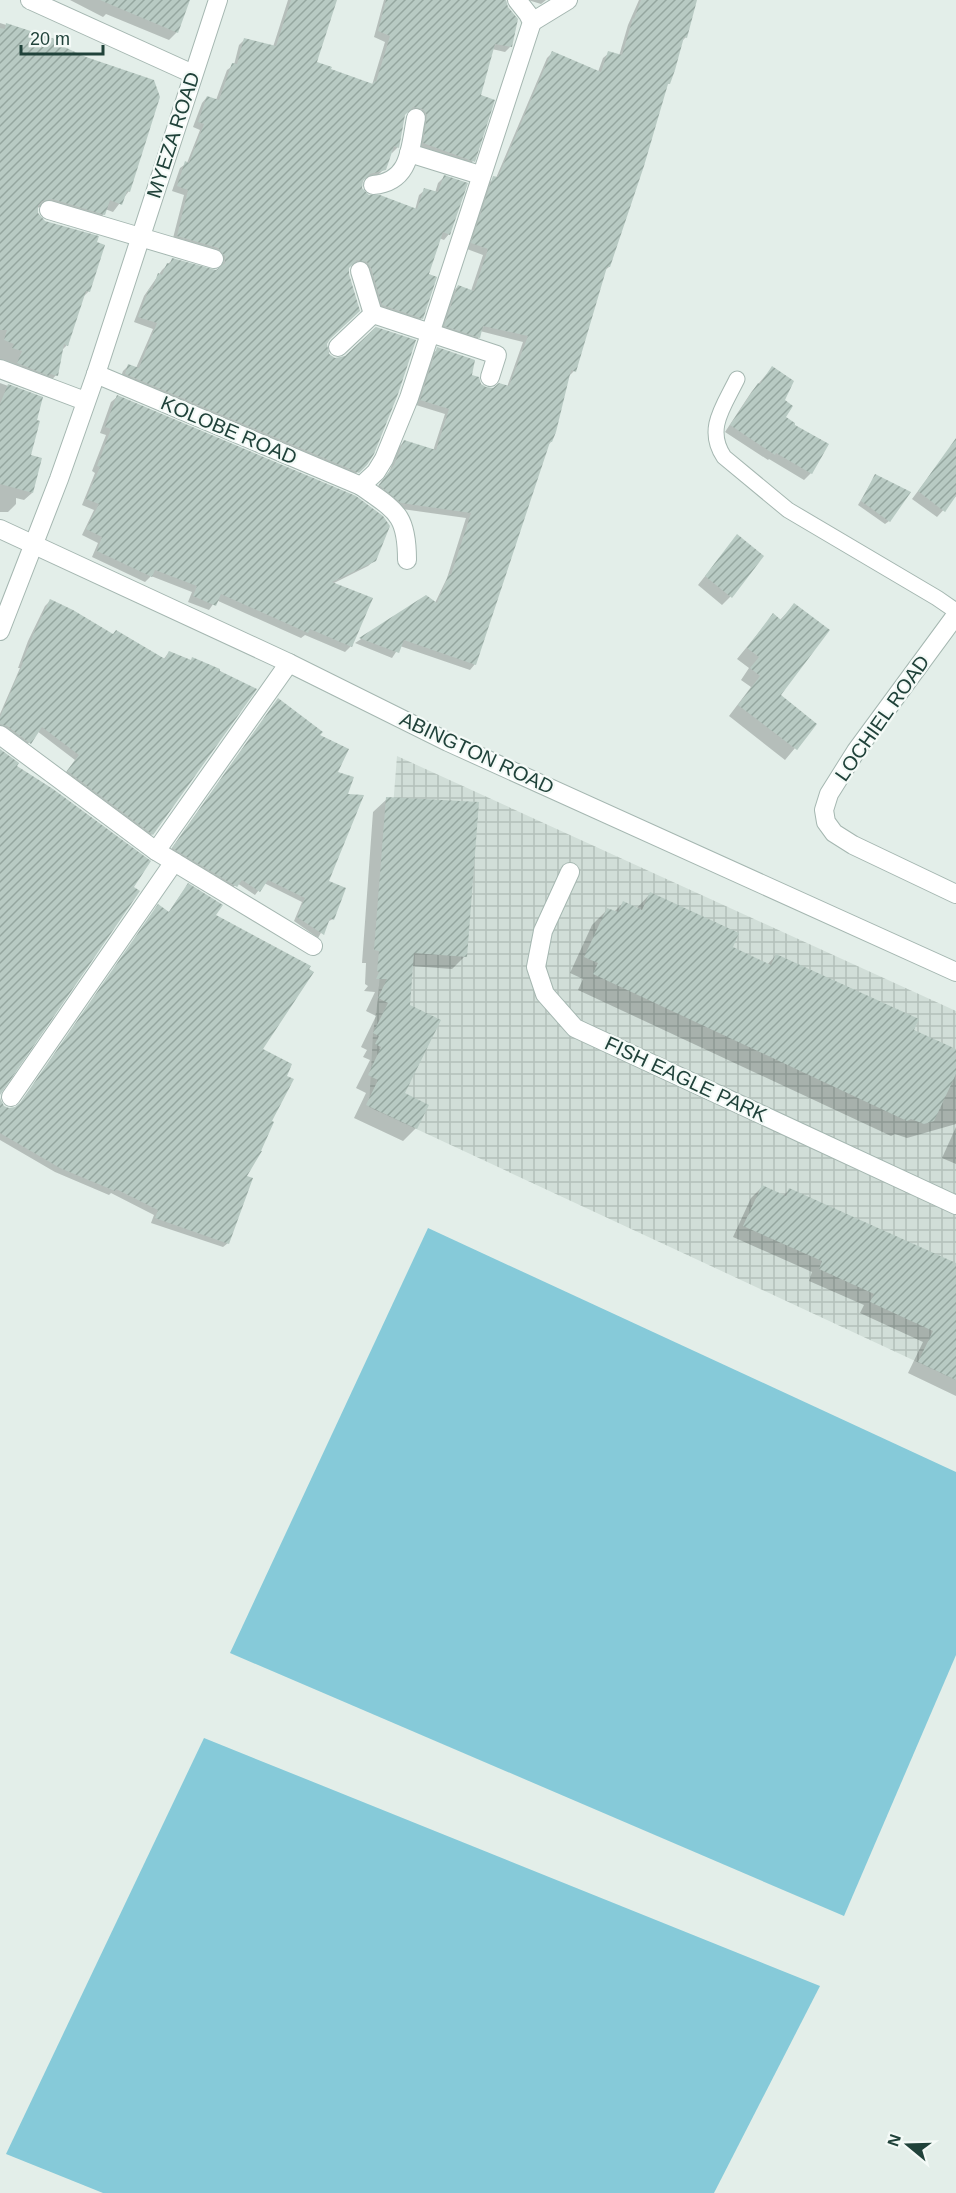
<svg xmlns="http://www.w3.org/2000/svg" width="956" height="2193" font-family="Arial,sans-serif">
<defs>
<pattern id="industrial-grid" width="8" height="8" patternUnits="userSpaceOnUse" patternTransform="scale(1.5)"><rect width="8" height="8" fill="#d1ded8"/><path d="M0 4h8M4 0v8" fill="none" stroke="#b3c0ba"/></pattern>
<pattern id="building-hatch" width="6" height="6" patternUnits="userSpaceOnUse" patternTransform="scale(1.5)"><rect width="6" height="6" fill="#b8cac3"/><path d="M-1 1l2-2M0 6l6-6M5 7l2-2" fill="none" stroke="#95a69f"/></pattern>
</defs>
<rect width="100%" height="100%" fill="#e3eee9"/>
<polygon fill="url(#industrial-grid)" points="397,756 956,1011 956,1380 369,1107 373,1033 378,998"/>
<g fill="#86cad9">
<polygon points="428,1228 956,1472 956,1655 844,1916 230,1653"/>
<polygon points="204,1738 820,1986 714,2193 103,2193 6,2154"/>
</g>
<g fill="#0003">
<polygon points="70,0 188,0 177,32 169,40 106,14 103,17"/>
<polygon points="288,0 335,0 315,63 330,70 372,85 385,42 374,37 384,0 506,0 510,47 505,52 492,49 479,96 473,161 468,166 418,148 417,114 406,112 404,115 398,147 392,153 391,152 384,169 378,175 363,179 361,188 368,197 415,210 419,195 425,190 435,193 438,183 444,177 449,234 444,240 439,238 427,275 422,318 416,323 377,310 362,268 351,265 348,267 326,344 366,464 352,477 120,379 123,371 129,365 136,368 153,329 134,322 144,296 162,270 172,260 216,272 220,269 220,262 172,242 184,195 172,191 180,168 187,163 200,130 193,127 202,103 207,97 216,100 227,70 234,65 239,45 244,40 273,47"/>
<polygon points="528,0 546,0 541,4"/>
<polygon points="639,0 696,0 686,37 682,41 666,86 609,267 604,271 574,371 569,376 551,442 548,445 475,664 470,670 400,646 392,658 355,643 426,597 435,603 447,578 466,518 395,508 374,491 389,472 399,447 404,441 433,451 445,414 416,405 432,354 438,349 486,389 507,387 523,342 480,331 479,337 474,342 440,331 453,292 458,286 471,291 483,255 467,249 488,183 496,178 547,58 552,53 598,72 603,58 609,53 619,56 628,25"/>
<polygon points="0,23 59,42 58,46 129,191 113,212 105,209 104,214 96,222 43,206 37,208 37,214 89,291 82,298 67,345 61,351 56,375 49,383 0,368"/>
<polygon points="772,368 783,401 784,418 792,425 827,445 811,473 804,480 769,459 768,460 725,432 752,391"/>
<polygon points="0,383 41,398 30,456 32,493 24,500 16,498 16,504 8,512 0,512"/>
<polygon points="117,397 375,560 368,566 332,584 351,646 345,652 305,635 301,638 216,600 209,610 188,602 192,592 151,576 145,582 92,557 98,543 82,535 94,510 82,505 95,473 92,471 106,435 100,433 111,402"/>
<polygon points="956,440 956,496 937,517 912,499"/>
<polygon points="875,476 889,521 885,524 858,505"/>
<polygon points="737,536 730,597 722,605 698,585"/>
<polygon points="50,601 112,635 163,660 169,652 218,671 152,834 148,839 63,776 75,760 37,731 25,748 0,730 0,714 20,668 18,668 28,641 45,606"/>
<polygon points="794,605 779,696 815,724 785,760 729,716 751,687 741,680 749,668 737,659 773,615 780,620"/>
<polygon points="274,704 318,736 336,773 327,882 333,919 327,922 318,938 294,921 302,902 264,883 255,895 237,883 231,890 169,852"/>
<polygon points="387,799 465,956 452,969 412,966 403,1093 416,1128 403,1141 354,1118 366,1093 356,1088 370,1060 363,1057 367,1050 361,1047 376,1016 366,1011 375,992 364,991 368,986 365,984 366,963 362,963 373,812"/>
<polygon points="184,890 214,915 260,1049 245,1177 228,1243 223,1247 151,1223 154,1215 111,1193 109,1195 55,1172 0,1140 0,1101 3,1107 11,1110 19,1106 168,913"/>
<polygon points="650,894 731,948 767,965 776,955 912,1031 956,1051 956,1124 907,1138 895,1134 891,1136 578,990 583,979 570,973 592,925 608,909 614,912 623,903 636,909"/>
<polygon points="956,1127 956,1164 942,1158"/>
<polygon points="763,1186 783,1196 790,1189 956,1265 956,1396 908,1373 923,1342 860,1313 864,1305 809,1281 812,1272 733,1237 751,1198"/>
</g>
<g fill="url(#building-hatch)">
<polygon points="100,0 190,0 178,33"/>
<polygon points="291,0 337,0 317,62 332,67 331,69 373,84 374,81 376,82 390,36 378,31 386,0 506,0 508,7 518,19 512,47 495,44 481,95 495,100 475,162 423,143 427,115 423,109 413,107 405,115 399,148 394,146 386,170 370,174 363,181 362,188 369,195 380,195 417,209 424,188 438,192 444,175 468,183 450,235 443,232 429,274 437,277 423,319 382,305 371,268 367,262 357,260 349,268 349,274 360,311 330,339 327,344 329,354 335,358 345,356 376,327 416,340 398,394 374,454 367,465 359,473 125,374 128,364 139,368 157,323 138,317 149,289 152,290 158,273 162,275 167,263 170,264 172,258 216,270 225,263 225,256 218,248 177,236 188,190 177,186 185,161 189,163 204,124 198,122 207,96 219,100 232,63 237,64 244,38 276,46"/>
<polygon points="641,0 697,0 687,38 684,37 675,70 670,84 668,84 644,166 610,267 607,267 576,372 571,370 556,432 552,442 550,442 476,665 404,640 399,653 359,638 426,595 437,603 449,574 451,575 471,513 401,503 379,485 394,465 404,440 436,450 449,409 420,400 437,347 475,360 472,375 479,377 481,384 486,387 493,388 499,383 509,386 528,336 483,326 480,338 444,326 458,285 474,291 488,249 471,243 493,176 498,177 552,51 601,72 608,51 622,55 633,18 634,19"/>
<polygon points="6,23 61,41 60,45 86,57 154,80 160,97 130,192 127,191 122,205 110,200 105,215 52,199 42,201 38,206 38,213 45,221 99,236 97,242 105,245 90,292 86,291 68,346 64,344 58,376 50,374 49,376 17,363 22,351 12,348 14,344 4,340 7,330 0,330 0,28 5,29"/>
<polygon points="772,366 794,381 785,400 793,406 786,417 795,423 795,425 829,444 812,474 776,453 775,455 730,425 758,383 760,384"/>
<polygon points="8,384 43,397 37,420 40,421 31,455 42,458 33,493 0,484 0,404"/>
<polygon points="117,395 356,496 383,516 390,526 376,561 332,582 373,598 352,647 310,629 308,633 221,594 216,606 193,596 197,586 155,570 152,577 97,551 102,537 86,529 99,504 86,499 100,467 97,466 111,429 105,427"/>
<polygon points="956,438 956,496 945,512 918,491"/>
<polygon points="875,474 911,492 890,522 861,501"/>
<polygon points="737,534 764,556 732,598 705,576"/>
<polygon points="50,599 73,610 113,634 116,630 165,659 169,651 191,660 192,657 220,669 220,671 257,689 153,835 67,771 79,755 42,727 31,744 7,726 0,724 0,717 23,663 22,663 33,635"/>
<polygon points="794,603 830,630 781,695 817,724 797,750 738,705 760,676 750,668 759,657 747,648 773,613 781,620"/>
<polygon points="278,698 323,732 320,735 349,749 338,772 354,777 348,794 364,795 329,881 346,888 334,920 330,918 324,935 297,917 305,898 268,880 260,892 242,880 237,887 172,848"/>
<polygon points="0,749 19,763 17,766 53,789 151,861 134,887 140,891 0,1095"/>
<polygon points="386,797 479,802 467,957 414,953 410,1005 441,1020 405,1093 429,1105 417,1129 366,1105 378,1080 368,1075 381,1047 375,1044 379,1036 373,1033 388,1003 378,998 387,979 376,979 379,972 377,971 379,951 374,950"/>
<polygon points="188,883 223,905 216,915 311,966 309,969 314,972 263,1049 292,1064 287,1076 294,1079 272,1121 274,1122 261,1151 262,1151 247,1176 253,1178 229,1244 155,1218 158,1210 116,1189 115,1191 60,1168 0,1133 0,1098 4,1106 9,1108 15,1107 20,1103 158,904 169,912"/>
<polygon points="650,892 739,933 733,947 771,965 776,954 919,1019 914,1030 956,1049 956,1074 934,1121 924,1124 911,1119 907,1121 593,974 598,963 584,957 607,908 618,912 623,901 642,910"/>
<polygon points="762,1185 786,1196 789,1188 956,1263 956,1380 918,1362 933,1331 870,1302 874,1294 819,1269 822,1261 743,1226"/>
</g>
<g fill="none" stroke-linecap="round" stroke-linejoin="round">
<defs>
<path id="service" d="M 737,379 C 724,406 705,429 724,457 L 788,510 L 937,598 L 956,611"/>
<g id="minor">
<polyline points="30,0 193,74"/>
<polyline points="532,22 568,0"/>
<polyline points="409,153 480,175"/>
<path d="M 373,185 C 411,182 410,148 416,118"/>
<polyline points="49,210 214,259"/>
<polyline points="360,271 373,314"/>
<polyline points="373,314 497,355 490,377"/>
<polyline points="338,347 373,314"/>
<polyline points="0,369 85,401"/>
<polyline points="96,374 361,486 376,472 384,459 409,398 532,22 528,14 517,0"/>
<path d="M 361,486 C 396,511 407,514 407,560"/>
<polyline points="0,529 289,663 448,742 956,972"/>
<polyline points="956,615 856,751 829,794 824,810 826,822 834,833 853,845 956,894"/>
<polyline points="0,631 59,479 96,374 218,0"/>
<polyline points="0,735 156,851 313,946"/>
<polyline points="156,851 289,663"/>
<polyline points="570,872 543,931 536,967 545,994 575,1028 956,1205"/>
<polyline points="11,1097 174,862"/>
</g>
</defs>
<use href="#service" stroke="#a5b7b1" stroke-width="17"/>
<use href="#minor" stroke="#a5b7b1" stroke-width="20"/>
<use href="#service" stroke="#fff" stroke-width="15"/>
<use href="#minor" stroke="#fff" stroke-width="18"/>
</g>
<g text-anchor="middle" stroke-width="4.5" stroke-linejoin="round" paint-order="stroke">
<g font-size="20" fill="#20423a" stroke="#f4faf7">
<text transform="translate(173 135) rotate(-72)" y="7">MYEZA ROAD</text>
<text transform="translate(229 430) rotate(23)" y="7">KOLOBE ROAD</text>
<text transform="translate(882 718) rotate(-55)" y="7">LOCHIEL ROAD</text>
<text transform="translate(477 753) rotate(25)" y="7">ABINGTON ROAD</text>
<text transform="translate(686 1079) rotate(25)" y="7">FISH EAGLE PARK</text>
</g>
</g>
<g transform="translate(908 2145) rotate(289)" stroke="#f4faf7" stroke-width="4.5" paint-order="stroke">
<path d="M0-4.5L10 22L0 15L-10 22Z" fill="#20423a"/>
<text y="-9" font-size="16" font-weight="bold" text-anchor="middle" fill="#20423a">N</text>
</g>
<path d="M21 45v9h82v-9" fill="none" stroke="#20423a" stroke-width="3"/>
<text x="30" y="45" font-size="18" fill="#20423a" stroke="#f4faf7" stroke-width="4.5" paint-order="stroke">20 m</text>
</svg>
